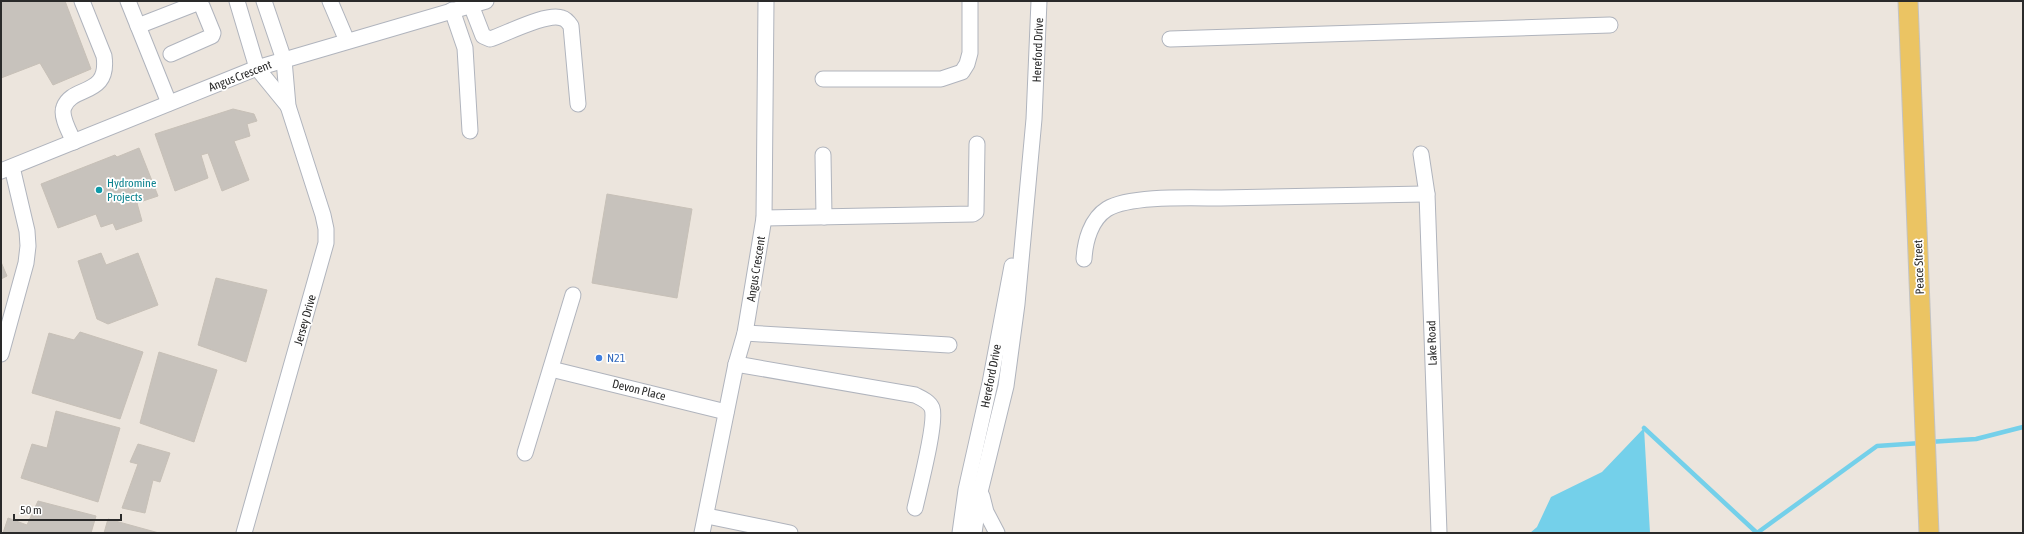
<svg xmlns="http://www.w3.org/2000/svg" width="2024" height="534" font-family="'Asap Condensed',sans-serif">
<rect width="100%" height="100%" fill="#ece5dd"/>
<polygon fill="#74d0ea" points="1644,428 1650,533 1530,533 1537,527 1551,497 1602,472"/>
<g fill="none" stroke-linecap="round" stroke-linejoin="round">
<g stroke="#74d0ea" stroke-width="4.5">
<polyline points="1644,428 1757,533 1877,446 1921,443"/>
<polyline points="1929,442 1976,439 2023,427"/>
</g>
</g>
<g fill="#c7c2bc" stroke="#c7c0b7">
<polygon points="1,1 65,1 91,69 53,85 40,63 1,78"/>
<polygon points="233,109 254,114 257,121 247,124 250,136 234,141 249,180 222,191 208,153 201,155 208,178 175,191 155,134"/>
<polygon points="139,148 158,196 137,203 142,221 116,230 113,223 101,227 96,214 58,228 41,184 115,155 117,157"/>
<polygon points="607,194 692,209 677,298 592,283"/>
<polygon points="101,253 106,265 138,253 158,305 108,324 97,319 78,261"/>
<polygon points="1,262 7,276 1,279"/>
<polygon points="216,278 267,290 246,362 198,345"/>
<polygon points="80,332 143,352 120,419 32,393 49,333 74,340"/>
<polygon points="159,352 217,370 194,442 140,423"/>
<polygon points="56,411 120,428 98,502 21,478 32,444 47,448"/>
<polygon points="138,444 170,453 160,482 153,480 145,513 122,508 138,464 130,462"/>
<polygon points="38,501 96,516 91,533 3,533 8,518 27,525"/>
<polygon points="108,519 159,533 104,533"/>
</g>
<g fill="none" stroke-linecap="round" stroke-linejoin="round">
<defs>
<g id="minor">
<polyline points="128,1 169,103"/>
<polyline points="237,1 257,68 288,106"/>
<polyline points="330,1 347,41"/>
<path d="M 471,5 L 483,36 L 490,39 C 506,34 547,12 562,18 C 566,19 569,23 571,26 L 578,104"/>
<polyline points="452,10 465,48 470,131"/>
<polyline points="138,26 197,3 202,6 213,33 212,36 171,54"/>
<polyline points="1170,39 1610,25"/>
<polyline points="823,79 941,79 962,72 967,64 970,53 970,1"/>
<path d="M 74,142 C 70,133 60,116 64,107 C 72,85 110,97 104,56 L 82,1"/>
<polyline points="1421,154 1427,194 1439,533"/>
<polyline points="823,155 824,217"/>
<polyline points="1,171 257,68 486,1"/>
<polyline points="764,218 973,214 976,212 977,144"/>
<path d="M 1084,259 C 1085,241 1091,219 1107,209 C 1130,195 1193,198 1221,198 C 1289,197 1358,195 1427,194"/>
<polyline points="745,333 949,345"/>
<polyline points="1,354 26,263 28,246 27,231 12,167"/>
<path d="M 736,364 L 915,395 C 921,398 929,401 932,408 C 937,422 919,490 915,508"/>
<polyline points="551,369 726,412"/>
<polyline points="525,453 573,295"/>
<polyline points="982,496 986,512 997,533"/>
<polyline points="707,516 790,533"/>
<polyline points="244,533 326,243 326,229 323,215 288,106 284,60 264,1"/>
<polyline points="702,533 736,364 745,333 764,218 766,1"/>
<polyline points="960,533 966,490 990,383 1012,266"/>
<polyline points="974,533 980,492 1006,386 1017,304 1034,119 1039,1"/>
</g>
<polyline id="major" points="1908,1 1929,533"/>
</defs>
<use href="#minor" stroke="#b0b4bd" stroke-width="17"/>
<use href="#major" stroke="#c3c3c3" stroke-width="21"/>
<use href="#minor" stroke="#fff" stroke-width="15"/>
<use href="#major" stroke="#ebc463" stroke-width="19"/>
</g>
<circle fill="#0f9aa8" stroke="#fff" stroke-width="1.5" cx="99" cy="190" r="4"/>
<circle fill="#3f7fe0" stroke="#fff" stroke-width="1.5" cx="599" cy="358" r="4"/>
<g text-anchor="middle" stroke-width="3.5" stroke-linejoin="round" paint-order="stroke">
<g font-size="12" fill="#2a2a2a" stroke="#fff">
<text transform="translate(1038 50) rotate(-88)" y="4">Hereford Drive</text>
<text transform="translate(240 76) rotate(-21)" y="4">Angus Crescent</text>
<text transform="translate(1919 267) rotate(-92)" y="4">Peace Street</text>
<text transform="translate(756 269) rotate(-81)" y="4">Angus Crescent</text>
<text transform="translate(305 320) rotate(-74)" y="4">Jersey Drive</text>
<text transform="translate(1432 343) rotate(-92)" y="4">Lake Road</text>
<text transform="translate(991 376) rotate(-79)" y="4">Hereford Drive</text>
<text transform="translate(639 390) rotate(14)" y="4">Devon Place</text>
</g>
<g font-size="12" fill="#0d838f" stroke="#fff" text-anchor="start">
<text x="107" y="187">Hydromine<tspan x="107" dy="14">Projects</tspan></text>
</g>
<g font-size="12" fill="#366cbe" stroke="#fff" text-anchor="start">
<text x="607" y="362">N21</text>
</g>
</g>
<rect width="2024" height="534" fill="none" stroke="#2a2a2a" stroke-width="4"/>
<path d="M14 514v6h107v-6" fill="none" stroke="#2a2a2a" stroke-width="2"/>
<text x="20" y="514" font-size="12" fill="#2a2a2a" stroke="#ffffff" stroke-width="3" paint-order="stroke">50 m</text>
</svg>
